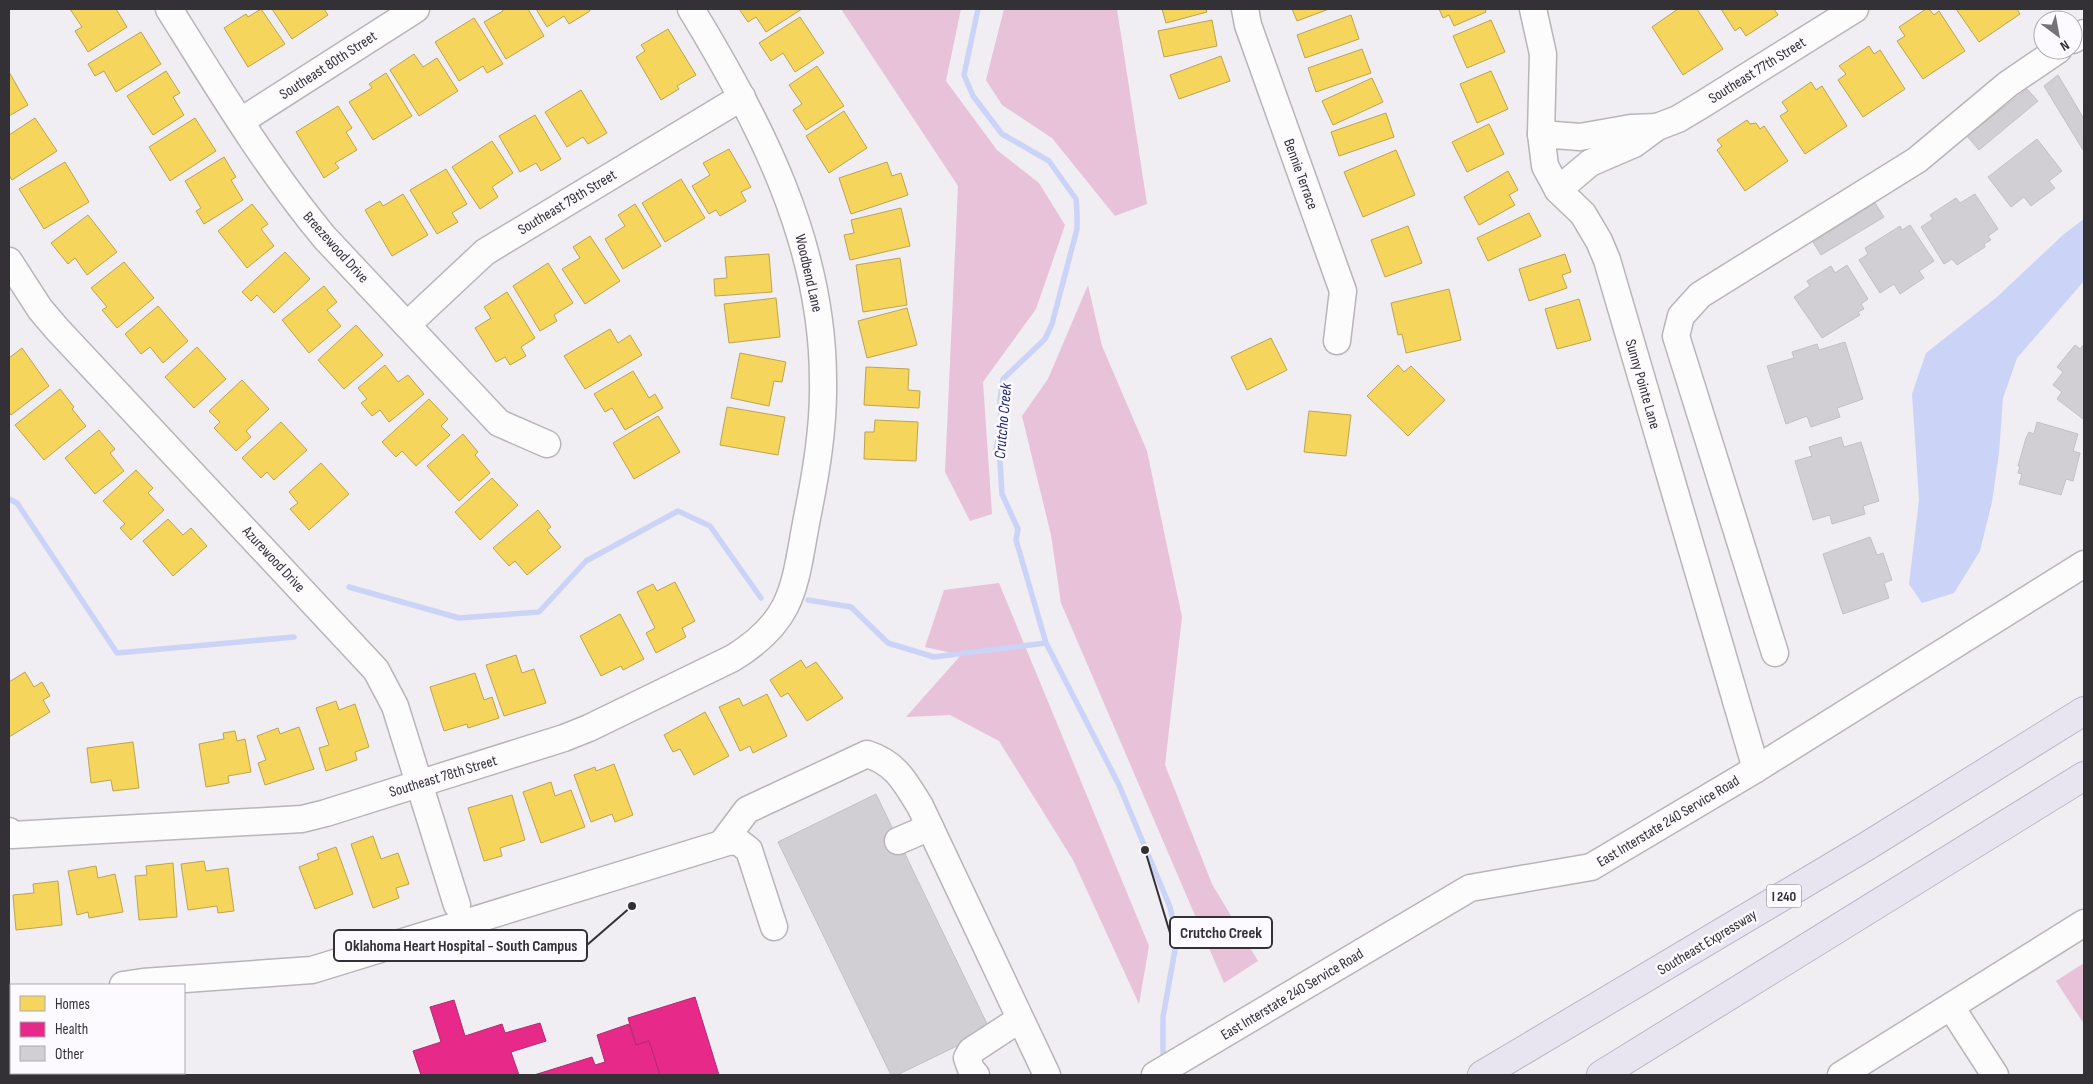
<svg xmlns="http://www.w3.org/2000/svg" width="2093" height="1084" font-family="'Sofia Sans Condensed',sans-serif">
<rect width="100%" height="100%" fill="#f0edf3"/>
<g fill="#e8c2d8">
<polygon points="841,9 961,9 946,81 997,150 1039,183 1065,225 1036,309 983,382 992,514 970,521 945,472 958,186"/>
<polygon points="1004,9 1117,9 1147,204 1115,216 1052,138 1002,105 986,80"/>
<polygon points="1088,285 1102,346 1147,451 1182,617 1165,765 1212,884 1258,961 1224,983 1061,603 1051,535 1022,416 1048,379"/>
<polygon points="999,583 1149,946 1139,1004 1073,860 999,741 950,715 906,717 961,655 925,647 944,590"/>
<polygon points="2084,963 2084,1024 2056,981"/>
</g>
<polygon fill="#cbd3f7" points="2084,219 2084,281 2017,358 2003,398 1999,453 1992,502 1980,551 1954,593 1922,603 1909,584 1919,500 1912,394 1926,353 1997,297 2064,234"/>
<g fill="#f6d55c" stroke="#bca450">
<polygon points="70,9 116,9 127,27 88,52 75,31 82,27"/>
<polygon points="261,9 285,44 248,67 224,28 246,14 248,17"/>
<polygon points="272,9 324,9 328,15 292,39"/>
<polygon points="502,9 528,9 544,36 506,59 484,22 503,11"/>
<polygon points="536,9 589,9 590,11 569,24 564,16 547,27"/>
<polygon points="739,9 802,9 766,32 756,17 748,22"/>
<polygon points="1162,9 1206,9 1207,12 1166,23"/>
<polygon points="1292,9 1329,9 1297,21"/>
<polygon points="1439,9 1485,9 1486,12 1454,26 1449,15 1443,18"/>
<polygon points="1678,9 1697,9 1723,49 1683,75 1652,27"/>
<polygon points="1721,9 1774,9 1778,15 1746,36 1740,27 1735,31"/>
<polygon points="1926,9 1929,9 1934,15 1939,11 1965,51 1923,79 1897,41 1905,36 1899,27"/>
<polygon points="1956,9 2017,9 2020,14 1979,42"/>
<polygon points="1351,15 1359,39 1305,58 1297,35"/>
<polygon points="800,17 824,53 795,72 783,53 771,61 759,43"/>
<polygon points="474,18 503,64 487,73 483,66 459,81 435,42"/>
<polygon points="1212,20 1217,46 1164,57 1158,31"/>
<polygon points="1491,20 1505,52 1467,68 1453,36"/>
<polygon points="668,29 696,75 677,86 679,89 661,100 636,57 645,51 641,45"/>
<polygon points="141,32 161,64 116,92 104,71 95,76 88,64"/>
<polygon points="1869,46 1874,54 1880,50 1905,89 1863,117 1838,80 1846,74 1839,66"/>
<polygon points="1362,49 1371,73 1316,92 1308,68"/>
<polygon points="414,54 423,67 437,58 458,91 419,116 390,70"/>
<polygon points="1221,56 1230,81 1179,99 1170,75"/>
<polygon points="817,66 844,106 806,130 793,110 802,104 789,85"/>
<polygon points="166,71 180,93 173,97 184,115 153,135 127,96"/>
<polygon points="1491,71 1508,109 1477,123 1460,84"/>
<polygon points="9,72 28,105 9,116"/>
<polygon points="386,73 412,116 373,140 349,102 372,88 369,84"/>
<polygon points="1372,78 1383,102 1333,125 1322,101"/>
<polygon points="1811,82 1816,90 1822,86 1847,126 1805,154 1780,116 1788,111 1782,102"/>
<polygon points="581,90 607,133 588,144 583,137 567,147 545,112"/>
<polygon points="338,106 352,128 346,132 357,150 335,163 339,168 324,178 296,132"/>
<polygon points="844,111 867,148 829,173 806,136"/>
<polygon points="1386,113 1394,137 1339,156 1331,132"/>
<polygon points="535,115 561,159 541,171 536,163 520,172 499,136"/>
<polygon points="35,118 57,151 12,180 9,175 9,135"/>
<polygon points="195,118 216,151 170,181 149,147"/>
<polygon points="1747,120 1750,124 1756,123 1760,129 1764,126 1788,161 1745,191 1717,150 1722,146 1717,140"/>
<polygon points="1489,124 1504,154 1467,172 1452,142"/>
<polygon points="492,141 513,173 492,187 498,197 480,209 452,167"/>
<polygon points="729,149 751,187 741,192 746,201 720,216 716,210 709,214 692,186 710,175 703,163"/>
<polygon points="1396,150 1415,195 1363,217 1344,172"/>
<polygon points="224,157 236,177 231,180 243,200 204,224 196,211 201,208 185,181"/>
<polygon points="65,162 89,202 44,229 19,189"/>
<polygon points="887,162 892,176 901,173 908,195 851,214 839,178"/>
<polygon points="446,169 467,204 452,213 458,222 437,234 410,190"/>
<polygon points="1508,171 1518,190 1509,195 1515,205 1479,225 1464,197"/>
<polygon points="681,179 705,218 665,242 642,203"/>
<polygon points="403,194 428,235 392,256 365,210 380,201 383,206"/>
<polygon points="252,204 268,224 261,229 274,246 247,268 218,231"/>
<polygon points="635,204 661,246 623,269 605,239 625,226 618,215"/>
<polygon points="901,208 910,246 850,260 844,235 854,233 851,220"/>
<polygon points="1529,213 1541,236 1488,261 1477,238"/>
<polygon points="88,215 117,252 87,275 75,258 68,264 51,243"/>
<polygon points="1408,226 1422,263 1385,277 1371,240"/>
<polygon points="590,236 620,281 585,304 562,269 580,258 573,247"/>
<polygon points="285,252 310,279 274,313 257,295 251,301 242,292"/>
<polygon points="769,254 772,292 715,296 714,279 727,278 725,257"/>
<polygon points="1565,254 1571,272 1562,275 1567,288 1529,301 1519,269"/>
<polygon points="900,258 907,305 863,312 856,265"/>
<polygon points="124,262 154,298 117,328 102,310 107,307 91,288"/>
<polygon points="548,263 573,303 554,315 557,321 540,331 513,286"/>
<polygon points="324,286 337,302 327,310 341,326 309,353 282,320"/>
<polygon points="1449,289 1461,340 1406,353 1402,334 1398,335 1391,303"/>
<polygon points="507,292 535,338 521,347 526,356 510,365 505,357 496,362 475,328 491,318 484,307"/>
<polygon points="776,298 780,337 729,343 724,304"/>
<polygon points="1579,299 1591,340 1557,349 1545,309"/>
<polygon points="158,306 188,341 163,363 150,347 141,354 125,334"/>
<polygon points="907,308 917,345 867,358 858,321"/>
<polygon points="356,325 383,355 344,389 318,360"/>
<polygon points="610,329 618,343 630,335 642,355 585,389 564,356"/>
<polygon points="1271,338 1287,370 1247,390 1231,357"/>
<polygon points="197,347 226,379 194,408 165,377"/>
<polygon points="22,348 49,386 11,415 9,412 9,358"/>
<polygon points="740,353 786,362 782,382 774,381 769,406 731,398"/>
<polygon points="385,365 398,382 408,375 424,394 389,422 380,410 372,416 361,403 367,399 358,388"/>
<polygon points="1398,365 1404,372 1411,366 1445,400 1408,436 1367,396"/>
<polygon points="866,367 909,369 908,390 920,391 919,408 864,405"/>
<polygon points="633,371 649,398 655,394 663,408 625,430 612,408 605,412 594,394"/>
<polygon points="242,380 269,409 246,431 251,437 236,451 214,428 220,422 209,411"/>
<polygon points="60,389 74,407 72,409 86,426 44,460 15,425"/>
<polygon points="429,399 448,419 441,426 450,435 416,466 402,451 396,457 382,442"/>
<polygon points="727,407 785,417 778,455 720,445"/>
<polygon points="1309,411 1351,415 1346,456 1304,452"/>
<polygon points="658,416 680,452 634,479 613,443"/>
<polygon points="875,420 918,422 916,461 864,459 865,432 874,432"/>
<polygon points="281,422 307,450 274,480 267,472 261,478 242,458"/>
<polygon points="99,430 115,449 110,453 124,471 95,494 65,458"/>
<polygon points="463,434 478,452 475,455 490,473 459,501 427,466"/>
<polygon points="321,463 349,494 309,530 290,509 298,503 289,492"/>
<polygon points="136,470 153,488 148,493 164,510 131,540 120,528 125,524 103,501"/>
<polygon points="492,478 518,505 480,540 455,512"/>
<polygon points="538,510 551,527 547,530 561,547 527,575 515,561 509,566 493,548"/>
<polygon points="168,519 183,535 191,528 207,546 173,576 143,541"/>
<polygon points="675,582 695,621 682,628 686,637 656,653 646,633 655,628 637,592 653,584 657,591"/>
<polygon points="620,614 644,659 623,670 621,666 601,676 580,636"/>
<polygon points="516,655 522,673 534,669 546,703 504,716 486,665"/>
<polygon points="801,660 806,668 816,662 843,698 807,721 788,693 781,697 770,680"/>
<polygon points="25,672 34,687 42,682 50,696 43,700 50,712 9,737 9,682"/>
<polygon points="475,673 484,700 492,697 499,718 468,728 467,724 444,731 430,687"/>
<polygon points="767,694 787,736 753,753 750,746 740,751 719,707 739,698 743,706"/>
<polygon points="336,701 339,710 355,704 369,747 355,752 357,760 326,771 319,748 329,745 316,708"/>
<polygon points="705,712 729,756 694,775 680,749 673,752 664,735"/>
<polygon points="299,727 314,769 265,785 258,763 266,760 257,736 278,728 280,734"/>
<polygon points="235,731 237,741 245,739 251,772 228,776 229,783 206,787 199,744 224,739 223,733"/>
<polygon points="133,742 139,788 113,791 111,780 91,783 87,748"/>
<polygon points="614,764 633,815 615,822 612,814 591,822 574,775 595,767 596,771"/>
<polygon points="551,782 555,796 571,790 585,827 541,843 523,792"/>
<polygon points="512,795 525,840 500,848 502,856 484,861 468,808"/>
<polygon points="373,836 381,859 398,853 409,884 396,888 399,898 373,908 351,844"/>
<polygon points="336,847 353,894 315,909 299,867 319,859 317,854"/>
<polygon points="204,861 206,871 228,868 234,911 218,913 217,906 188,910 181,864"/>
<polygon points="173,863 177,917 139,920 135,876 147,875 146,866"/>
<polygon points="96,866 98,878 115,874 123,912 89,918 88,912 77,915 68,871"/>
<polygon points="58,881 62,925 16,930 13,895 34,893 33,884"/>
</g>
<g fill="#e7298a" stroke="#b12b70">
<polygon points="695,997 719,1075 660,1075 649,1041 636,1045 628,1018"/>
<polygon points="454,1000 465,1036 502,1024 505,1033 540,1023 546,1041 511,1052 519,1075 421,1075 413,1051 441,1042 430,1007"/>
<polygon points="629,1024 636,1045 649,1041 660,1075 534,1075 592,1057 595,1065 605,1062 597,1035"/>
</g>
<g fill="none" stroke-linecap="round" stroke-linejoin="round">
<g stroke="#cbd3f7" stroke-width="5.5">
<polyline points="978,9 964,75 973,96 1002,134 1049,161 1076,199 1077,213 1077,229 1052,324 1045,339 1003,379 1000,400 1001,424 996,449 1000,461 1002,494 1018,529 1016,540 1046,643 1119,785 1170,907 1176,934 1176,944 1163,1017 1163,1061"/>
<polyline points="9,499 17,503 117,653 294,637"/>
<polyline points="349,587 459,618 539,612 586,561 678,511 710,526 761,598"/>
<polyline points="808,600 851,607 888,643 934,657 1046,643"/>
</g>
</g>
<g fill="#d2cfd4" stroke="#c3c0c5">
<polygon points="2058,75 2084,119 2083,150 2044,86"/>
<polygon points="2027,89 2038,101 1979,150 1967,136"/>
<polygon points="2037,139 2062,171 2049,181 2055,188 2031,206 2024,197 2011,207 1988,177"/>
<polygon points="1975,194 1998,229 1988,236 1991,240 1984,244 1985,247 1957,265 1952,259 1944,264 1921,227 1933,219 1930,215 1956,198 1960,203"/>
<polygon points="1875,203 1884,217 1821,255 1813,242"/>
<polygon points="1910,225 1934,261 1919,271 1924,278 1900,294 1894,284 1880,293 1859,260 1868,254 1865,248 1900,226 1902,230"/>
<polygon points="1847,265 1868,299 1861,304 1864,309 1858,312 1860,315 1822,338 1794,297 1810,286 1807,281 1831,266 1835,273"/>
<polygon points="1845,342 1863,399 1837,408 1840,417 1811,427 1807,416 1786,424 1767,366 1794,358 1792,352 1817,344 1819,350"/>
<polygon points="2084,344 2084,417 2083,419 2057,399 2062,392 2053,385 2063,372 2057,367 2075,345 2080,349"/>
<polygon points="2037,422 2078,434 2073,451 2080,453 2073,481 2066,479 2061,495 2019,484 2022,474 2018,473 2020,466 2018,466 2026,438 2029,432 2034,434"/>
<polygon points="1841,437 1844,447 1861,442 1879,501 1863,506 1865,514 1832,524 1830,515 1813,520 1795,461 1812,456 1809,447"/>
<polygon points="1870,537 1877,555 1883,553 1892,580 1884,583 1889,598 1843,614 1823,554"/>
<polygon points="876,794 990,1030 897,1075 891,1075 778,842"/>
</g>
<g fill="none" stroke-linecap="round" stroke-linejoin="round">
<defs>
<g id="minor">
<path d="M 169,9 C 218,87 266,167 325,238 L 499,423 L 547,444"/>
<polyline points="1245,9 1248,25 1343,291 1337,341"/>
<polyline points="1533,9 1543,54 1541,134 1545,166 1558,190 1583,214 1599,241 1607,260 1756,769"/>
<polyline points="2073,40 2084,33"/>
<polyline points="241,121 416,9"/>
<polyline points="1541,134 1580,137 1631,128 1657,127"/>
<polyline points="1558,190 1590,163 1634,144 1657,127 1678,119 1703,104 1855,9"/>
<polyline points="9,261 40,309 57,329 376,670 395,706 457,905"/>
<polyline points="407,325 485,252 742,97"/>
<polyline points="1775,653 1676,336 1681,316 1700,295 1917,160 2008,84 2058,50"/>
<path d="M 9,831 L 12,835 L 302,819 L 326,813 L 564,738 L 589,728 L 733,658 C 796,619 794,585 807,518 C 816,473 824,427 823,380 C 823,244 760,122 691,9"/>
<polyline points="898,841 930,827"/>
<path d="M 723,842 L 747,810 L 867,754 C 896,763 905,782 920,806 L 1047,1075"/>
<polyline points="123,985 143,982 312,970 731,841 740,843 749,850 774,927"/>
<polyline points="1951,1007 1995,1075"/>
<polyline points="9,1020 11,1019"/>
<polyline points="125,1073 126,1075"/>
<polyline points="976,1075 971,1069 967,1058 971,1051 1020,1019"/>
<polyline points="1155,1075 1470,888 1591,867 1756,769 2084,564"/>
<polyline points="1841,1075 2084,923"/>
</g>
<g id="highway">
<polyline points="1482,1075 1867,846 2084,711"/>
<polyline points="1601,1075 2084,776"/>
</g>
</defs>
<use href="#minor" stroke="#b8b5ba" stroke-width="29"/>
<use href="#highway" stroke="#bbb7c5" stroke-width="30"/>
<use href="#minor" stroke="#fdfcfd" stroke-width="26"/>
<use href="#highway" stroke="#e8e4f0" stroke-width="28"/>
</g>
<g text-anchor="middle" stroke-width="5" stroke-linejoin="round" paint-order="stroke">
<rect fill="#fcfafe" stroke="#6f6d71" stroke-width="1" x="1766.5" y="884.5" width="35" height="23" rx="4"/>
<g font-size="14" font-weight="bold" fill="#333135">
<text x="1784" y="901">I 240</text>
</g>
<g font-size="15" fill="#333135" stroke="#fcfafe">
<text transform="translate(328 65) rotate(-33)" y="5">Southeast 80th Street</text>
<text transform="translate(1757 70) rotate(-32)" y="5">Southeast 77th Street</text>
<text transform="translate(1301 174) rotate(70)" y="5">Bennie Terrace</text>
<text transform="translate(567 202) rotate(-31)" y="5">Southeast 79th Street</text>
<text transform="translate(336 247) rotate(48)" y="5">Breezewood Drive</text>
<text transform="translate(809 273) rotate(77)" y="5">Woodbend Lane</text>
<text transform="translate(1643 384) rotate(74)" y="5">Sunny Pointe Lane</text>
<text transform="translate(274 559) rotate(47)" y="5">Azurewood Drive</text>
<text transform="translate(443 776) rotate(-17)" y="5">Southeast 78th Street</text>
<text transform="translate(1668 821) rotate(-31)" y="5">East Interstate 240 Service Road</text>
<text transform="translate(1707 942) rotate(-31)" y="5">Southeast Expressway</text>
<text transform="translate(1292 994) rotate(-31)" y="5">East Interstate 240 Service Road</text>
</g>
<g font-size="16" font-style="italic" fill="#232a6f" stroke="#fcfafe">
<text transform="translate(1002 421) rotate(-85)" y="6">Crutcho Creek</text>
</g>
</g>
<path fill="none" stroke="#333135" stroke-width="2" d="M1145 850L1170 933M632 906L587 945"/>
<g fill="#333135" stroke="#fcfafe" stroke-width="2">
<circle cx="1145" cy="850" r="5"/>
<circle cx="632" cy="906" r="5"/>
</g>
<g fill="#fcfafe" stroke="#333135" stroke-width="2">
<rect x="1170" y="917" width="102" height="31" rx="5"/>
<rect x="334" y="930" width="253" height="31" rx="5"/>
</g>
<g font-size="16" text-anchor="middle" font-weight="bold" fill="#333135">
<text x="1221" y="938">Crutcho Creek</text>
<text x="461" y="951">Oklahoma Heart Hospital - South Campus</text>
</g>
<rect width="2093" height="1084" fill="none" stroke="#333135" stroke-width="20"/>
<rect x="10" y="984" width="175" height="90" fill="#fcfafe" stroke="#acaaae"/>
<rect x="20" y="996" width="25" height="15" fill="#f6d55c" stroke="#acaaae"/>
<text x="55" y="1009" font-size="15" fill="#333135">Homes</text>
<rect x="20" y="1022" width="25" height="15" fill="#e7298a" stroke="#acaaae"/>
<text x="55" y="1034" font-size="15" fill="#333135">Health</text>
<rect x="20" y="1046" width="25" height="15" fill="#d2cfd4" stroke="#acaaae"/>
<text x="55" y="1059" font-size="15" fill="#333135">Other</text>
<g transform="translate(2058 35) rotate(148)"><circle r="24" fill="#fcfafe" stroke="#acaaae"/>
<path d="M0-4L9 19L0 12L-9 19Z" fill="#757378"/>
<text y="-8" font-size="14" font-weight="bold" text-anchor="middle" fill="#333135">N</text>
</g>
</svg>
